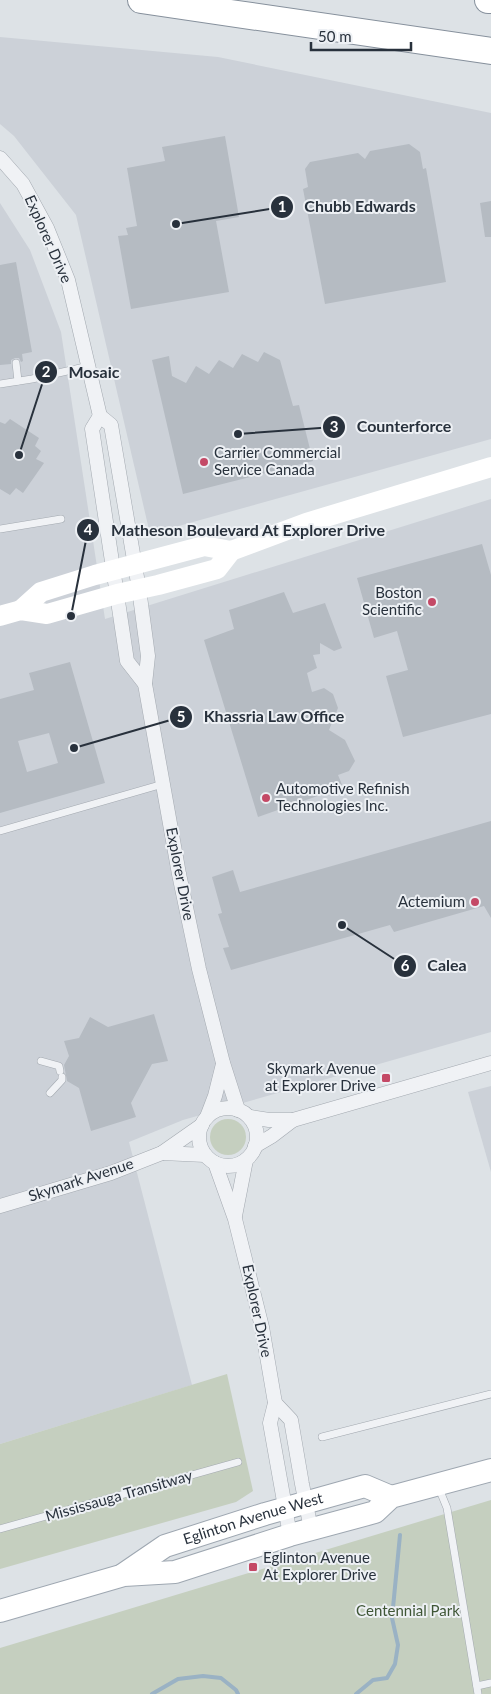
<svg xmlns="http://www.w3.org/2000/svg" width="491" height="1694" font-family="Lato,sans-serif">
<rect width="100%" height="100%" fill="#dde2e6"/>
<g fill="#ccd1d8">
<polygon points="0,37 218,57 491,113 491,439 150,534 76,215 14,136 0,124"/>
<polygon points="0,203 30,250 61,332 105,619 491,499 491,1032 183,1120 129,1142 192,1385 0,1444"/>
<polygon points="491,1086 491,1172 468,1092"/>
</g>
<g fill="#c5cfbf">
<circle cx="228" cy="1137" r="18"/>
<polygon points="227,1374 253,1491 236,1502 0,1569 0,1444"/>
<polygon points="491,1500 491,1694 0,1694 0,1648"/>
</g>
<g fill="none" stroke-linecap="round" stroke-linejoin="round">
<g stroke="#9ab2c4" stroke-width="4">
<polyline points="152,1694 178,1679 203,1676 221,1678 236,1690 238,1694"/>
<polyline points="356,1694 373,1680 387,1678 395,1664 398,1645 392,1618 400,1535"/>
</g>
</g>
<g fill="#b5bbc2" fill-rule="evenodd">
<polygon points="225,136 239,217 216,221 229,292 131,309 118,236 128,235 126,228 137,226 127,168 165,161 162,147"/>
<polygon points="409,144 420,152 423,169 426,168 446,282 325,304 303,189 308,187 305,169 310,162 358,153 365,159 370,151"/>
<polygon points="491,201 491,237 485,237 480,203"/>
<polygon points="16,262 32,352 22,354 23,361 21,362 19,358 15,358 11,360 11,364 0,365 0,265"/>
<polygon points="264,352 280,360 293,406 299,405 313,461 183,494 152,360 169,356 172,376 186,383 196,366 209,374 219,360 233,368 242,354 258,362"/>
<polygon points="10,419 39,438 35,446 41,451 36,459 44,463 23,493 16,488 10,495 0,489 0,422 5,424"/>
<polygon points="482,544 491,575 491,714 403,737 386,676 408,670 397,631 374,638 357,578"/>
<polygon points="284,592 293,613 325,603 342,648 334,651 320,643 320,654 313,655 317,668 307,673 312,692 324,688 333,694 338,708 329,730 345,740 355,761 349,771 338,775 343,787 258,817 204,640 234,629 229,610"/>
<path d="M 70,662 L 105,783 L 0,813 L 0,699 L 34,690 L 29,673 ZM 49,733 L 58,763 L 27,772 L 18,741 Z"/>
<polygon points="491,821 491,918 484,906 394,932 390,925 231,970 223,948 229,947 218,914 222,913 212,877 233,870 240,892"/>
<polygon points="154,1014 168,1061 152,1064 131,1103 136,1117 91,1131 79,1088 67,1081 64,1065 69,1056 64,1041 79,1038 90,1017 108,1027"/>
</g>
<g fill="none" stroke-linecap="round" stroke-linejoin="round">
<defs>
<g id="lane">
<polyline points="16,363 18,381"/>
<polyline points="0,384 32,379 89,366"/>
<polyline points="0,529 61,519"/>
<polyline points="0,831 163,784"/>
<polyline points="41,1061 59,1066 60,1071"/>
<polyline points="50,1093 62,1080 62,1077"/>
<polyline points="322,1437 491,1394"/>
<polyline points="438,1486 447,1508 478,1694"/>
<polyline points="0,1529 238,1462"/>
<polyline points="477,1686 491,1683"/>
</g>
<g id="street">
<polyline points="0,158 23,184 47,228 68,280 100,416 111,425 139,589 148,656 145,684 179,874 199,969 223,1063 238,1110"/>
<polyline points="100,416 92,429 127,661 145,684"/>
<circle cx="228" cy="1137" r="29"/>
<polyline points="207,1117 215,1096 223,1064"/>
<polyline points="250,1117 269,1120 293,1120 491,1063"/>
<polyline points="255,1146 272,1136 293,1120"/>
<polyline points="162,1153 205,1155"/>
<polyline points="215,1163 235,1219 262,1327 275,1403 270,1423 290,1535"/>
<polyline points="0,1206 111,1173 162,1153 202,1125"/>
<polyline points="235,1216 246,1160"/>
<polyline points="275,1403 291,1420 302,1484 311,1529"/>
</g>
<g id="primary">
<path id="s1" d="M 124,1574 L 165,1546 L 265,1514 L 365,1486 L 391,1497"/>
<polyline points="0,1611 124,1575 175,1572 290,1535 375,1512 391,1497 491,1470"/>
</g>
<g id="highway">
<polyline points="141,0 491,51"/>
<polyline points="488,0 491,0"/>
</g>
</defs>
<use href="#lane" stroke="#a3a9b0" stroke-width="8"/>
<use href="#street" stroke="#a3a9b0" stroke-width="15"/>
<use href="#primary" stroke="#9ea7b1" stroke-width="24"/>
<use href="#highway" stroke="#86909c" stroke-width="28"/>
<use href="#lane" stroke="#f0f2f5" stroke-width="7"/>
<use href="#street" stroke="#f0f2f5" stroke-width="14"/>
<g stroke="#fff" stroke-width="20">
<polyline points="21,610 41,592 95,575 204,546 231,551 306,523 491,467"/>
<polyline points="0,616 21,610 47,614 117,594 158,585 217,569 231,551"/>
</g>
<use href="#primary" stroke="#fff" stroke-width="22"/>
<use href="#highway" stroke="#fff" stroke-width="26"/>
</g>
<g fill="#c44966" stroke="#edf0f4" stroke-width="2">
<circle cx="204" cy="462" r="5"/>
<circle cx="432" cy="602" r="5"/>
<circle cx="266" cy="798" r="5"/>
<circle cx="475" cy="902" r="5"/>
<rect x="381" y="1073" width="10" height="10" rx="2.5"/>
<rect x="248" y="1562" width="10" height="10" rx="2.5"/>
</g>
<g text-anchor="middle" stroke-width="4" stroke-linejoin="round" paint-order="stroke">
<g font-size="15" fill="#28313c" stroke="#edf0f4">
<text transform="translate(48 239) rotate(66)" y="5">Explorer Drive</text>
<text transform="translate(180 874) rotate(79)" y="5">Explorer Drive</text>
<text transform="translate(81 1180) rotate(-18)" y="5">Skymark Avenue</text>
<text transform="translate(257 1311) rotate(78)" y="5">Explorer Drive</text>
<text transform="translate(119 1496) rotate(-16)" y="5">Mississauga Transitway</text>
<text dy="5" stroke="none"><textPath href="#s1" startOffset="142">Eglinton Avenue West</textPath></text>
</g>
<g font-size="15" fill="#28313c" stroke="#edf0f4" text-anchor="start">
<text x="214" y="458">Carrier Commercial<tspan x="214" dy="17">Service Canada</tspan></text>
<text x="422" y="598" text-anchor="end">Boston<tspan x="422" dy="17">Scientific</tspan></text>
<text x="276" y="794">Automotive Refinish<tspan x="276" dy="17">Technologies Inc.</tspan></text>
<text x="465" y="907" text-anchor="end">Actemium</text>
<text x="376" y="1074" text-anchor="end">Skymark Avenue<tspan x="376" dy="17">at Explorer Drive</tspan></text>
<text x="263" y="1563">Eglinton Avenue<tspan x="263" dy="17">At Explorer Drive</tspan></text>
</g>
<g font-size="15" fill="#3f5636" stroke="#edf0f4">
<text x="408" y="1616">Centennial Park</text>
</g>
</g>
<path fill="none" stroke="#28313c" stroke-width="2" d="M176 224L282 207M19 455L46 372M238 434L334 427M71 616L88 530M74 748L181 717M342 925L405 966"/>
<g fill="#28313c" stroke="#edf0f4" stroke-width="2">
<circle cx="176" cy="224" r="5"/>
<circle cx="19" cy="455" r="5"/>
<circle cx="238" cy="434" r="5"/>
<circle cx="71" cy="616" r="5"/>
<circle cx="74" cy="748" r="5"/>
<circle cx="342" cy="925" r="5"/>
<circle cx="282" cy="207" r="12"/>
<circle cx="46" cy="372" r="12"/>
<circle cx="334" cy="427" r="12"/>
<circle cx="88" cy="530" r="12"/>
<circle cx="181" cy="717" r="12"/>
<circle cx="405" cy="966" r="12"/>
</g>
<g font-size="15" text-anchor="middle" font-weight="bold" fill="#fff">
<text x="282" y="212">1</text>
<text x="46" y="377">2</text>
<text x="334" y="432">3</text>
<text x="88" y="535">4</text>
<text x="181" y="722">5</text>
<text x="405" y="971">6</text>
</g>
<g font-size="16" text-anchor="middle" font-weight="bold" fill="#28313c" stroke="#edf0f4" stroke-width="4" stroke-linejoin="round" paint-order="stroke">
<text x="360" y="212">Chubb Edwards</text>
<text x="94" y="378">Mosaic</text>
<text x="404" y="432">Counterforce</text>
<text x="248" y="536">Matheson Boulevard At Explorer Drive</text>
<text x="274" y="722">Khassria Law Office</text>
<text x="447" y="971">Calea</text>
</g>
<path d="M311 42v8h100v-8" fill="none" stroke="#28313c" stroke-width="2.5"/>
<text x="318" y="42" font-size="15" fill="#28313c" stroke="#edf0f4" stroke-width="4" paint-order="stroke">50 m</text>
</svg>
